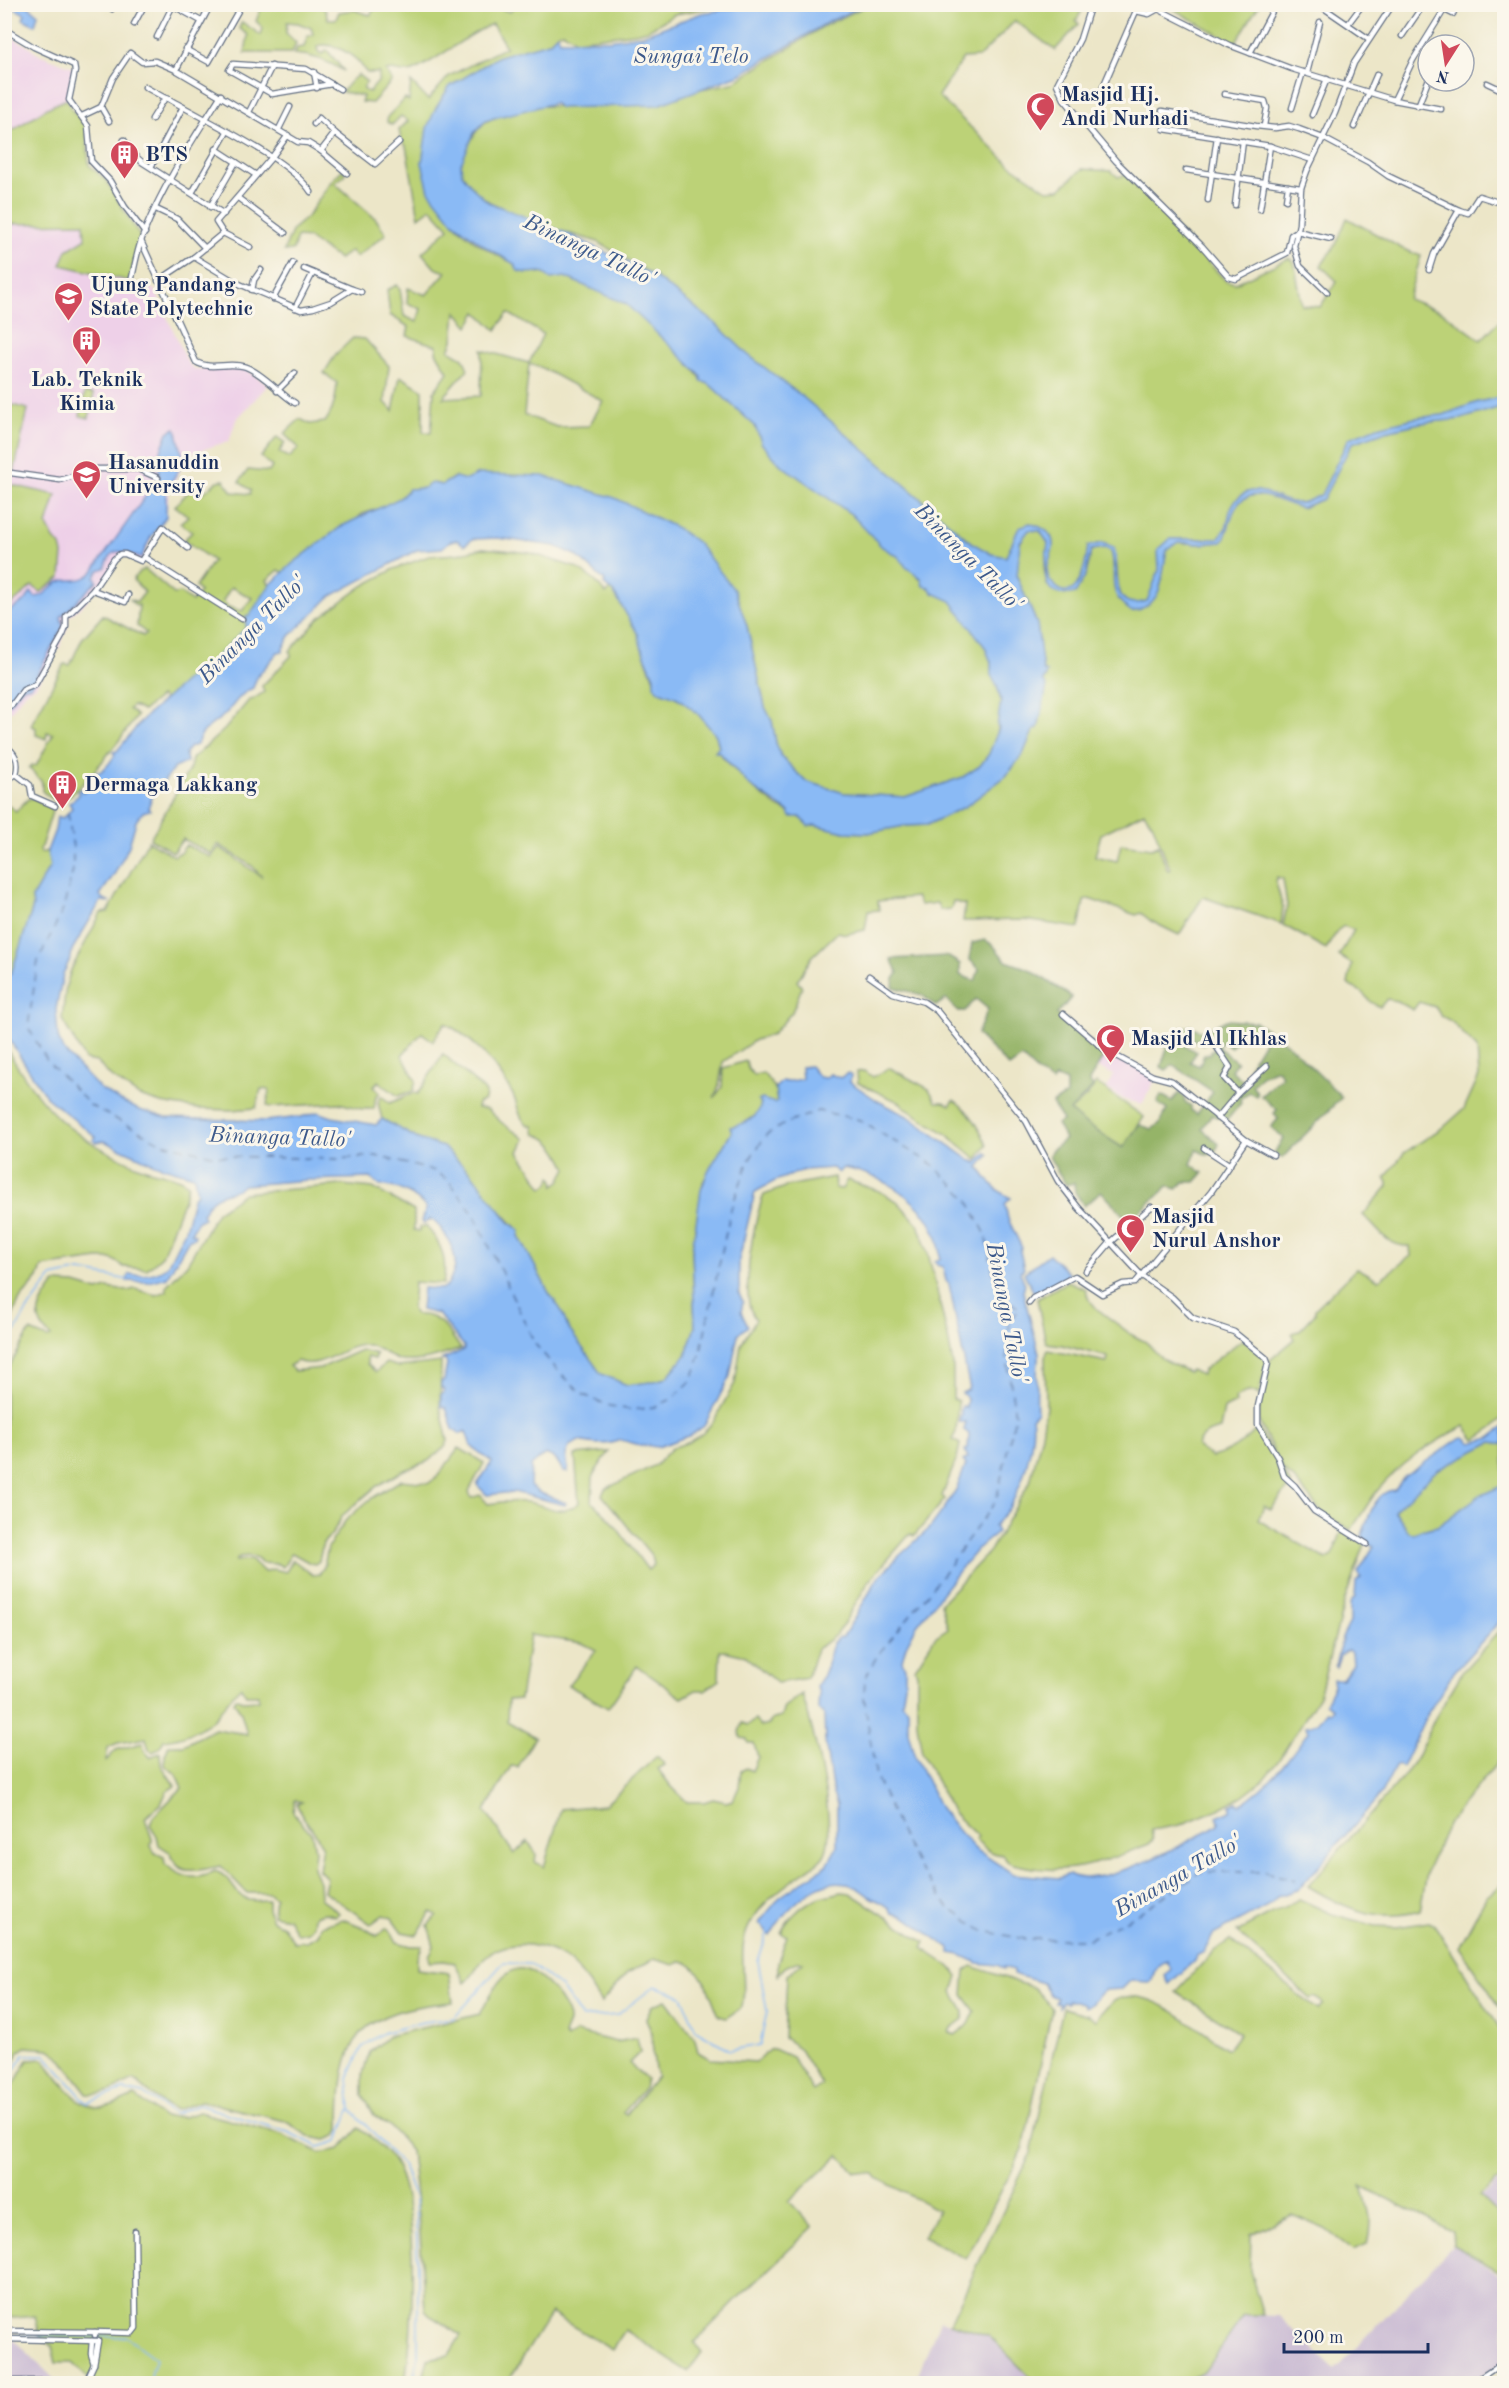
<svg xmlns="http://www.w3.org/2000/svg" width="1509" height="2388" font-family="'Old Standard TT',serif">
<rect width="100%" height="100%" fill="#fbf7ec"/>
<filter id="ink" filterUnits="userSpaceOnUse"><feTurbulence type="fractalNoise" baseFrequency=".0167" numOctaves="2"/><feDisplacementMap in="SourceGraphic" scale="12" xChannelSelector="R" yChannelSelector="G"/><feConvolveMatrix kernelMatrix="1 2 1 2 8 2 1 2 1" color-interpolation-filters="sRGB"/></filter>
<filter id="wash" filterUnits="userSpaceOnUse"><feTurbulence type="fractalNoise" baseFrequency=".008" numOctaves="4" result="noise"/><feDisplacementMap in="SourceGraphic" scale="24" xChannelSelector="R" yChannelSelector="G"/><feGaussianBlur stdDeviation="1.35" result="paint"/><feColorMatrix in="noise" values="0 0 0 0 0 0 0 0 0 0 0 0 0 0 0 0 0 1.4 0 .05"/><feComposite in="paint" operator="in"/></filter>
<g filter="url(#wash)">
<rect width="100%" height="100%" fill="#ece6c8"/>
<g fill="#eed0e8">
<polygon points="5,33 31,48 36,53 72,67 73,71 67,99 72,110 86,125 89,165 101,174 141,238 129,281 155,290 188,363 195,370 235,365 244,368 268,385 236,420 229,441 189,454 169,491 166,518 154,533 140,564 125,555 117,558 104,581 83,605 67,618 68,626 60,646 36,686 24,693 11,712 5,705"/>
<polygon points="1106,1052 1157,1077 1142,1104 1125,1100 1106,1088 1114,1075 1097,1067"/>
</g>
<g fill="#ccbed4">
<polygon points="1504,2178 1504,2223 1478,2199"/>
<polygon points="1453,2245 1504,2277 1504,2362 1471,2383 1180,2384 1204,2372 1244,2315 1279,2316 1335,2370"/>
<polygon points="940,2320 989,2336 1036,2383 914,2384"/>
<polygon points="4,2329 58,2383 5,2383"/>
</g>
<g fill="#bcd277" stroke="#6c806a" stroke-width="1.5" fill-rule="evenodd">
<path d="M 263,4 L 293,5 L 301,8 L 304,5 L 315,5 L 325,9 L 328,19 L 336,19 L 339,12 L 354,10 L 370,15 L 375,8 L 385,10 L 391,4 L 492,5 L 510,12 L 516,4 L 725,5 L 675,14 L 648,30 L 635,33 L 576,40 L 564,32 L 558,33 L 549,42 L 500,56 L 449,87 L 436,108 L 422,163 C 431,179 444,211 455,224 C 479,249 531,277 565,277 C 584,286 606,293 624,303 C 635,309 700,372 702,381 L 709,384 L 756,426 L 762,444 L 781,465 L 851,514 L 882,546 L 899,557 L 934,593 L 951,600 L 960,612 L 985,647 L 991,662 L 991,675 L 997,685 L 1001,701 L 997,736 L 989,754 L 980,766 L 963,777 L 905,797 L 844,793 L 805,781 L 781,756 L 776,743 L 772,721 L 765,707 L 747,626 L 735,592 L 675,527 L 646,513 L 492,475 L 476,477 L 466,480 L 454,477 L 442,485 L 434,483 L 424,488 L 409,489 L 400,498 L 381,508 L 362,514 L 355,521 L 342,526 L 292,564 L 284,573 L 279,570 L 267,580 L 270,585 L 247,620 L 246,628 L 209,664 L 202,667 L 164,700 L 161,696 L 143,711 L 133,706 L 129,709 L 137,716 C 125,733 79,795 62,800 C 54,803 47,795 42,791 L 42,782 L 29,768 L 32,765 L 36,766 L 53,734 L 47,732 L 46,739 L 36,735 L 36,728 L 31,725 L 64,664 L 70,665 L 82,639 L 103,615 L 143,636 L 146,633 L 137,626 L 139,605 L 136,606 L 129,599 L 137,602 L 145,592 L 133,580 L 139,572 L 145,569 L 174,594 L 180,593 L 192,602 L 200,592 L 195,587 L 213,561 L 184,540 L 192,532 L 180,523 L 188,516 L 175,506 L 191,489 L 198,488 L 203,493 L 218,481 L 224,480 L 232,492 L 250,494 L 251,490 L 239,482 L 248,470 L 269,472 L 272,467 L 261,457 L 277,437 L 285,443 L 279,452 L 289,458 L 299,448 L 284,434 L 300,419 L 310,424 L 325,422 C 334,410 336,397 337,383 L 324,373 L 336,354 L 353,338 L 365,339 L 389,366 L 385,402 L 393,411 L 400,376 L 423,390 L 423,432 L 431,433 L 434,392 L 448,372 L 436,352 L 437,346 L 407,336 L 409,327 L 390,315 L 387,290 L 397,285 L 400,289 L 404,316 L 417,322 L 421,309 L 407,303 L 408,288 L 426,295 L 446,272 L 435,268 L 422,253 L 449,228 L 431,208 L 419,217 L 406,146 L 401,140 L 399,130 L 408,121 L 401,116 L 392,125 L 387,122 L 388,116 L 405,99 L 409,101 L 411,82 L 428,100 L 449,76 L 506,47 L 492,24 C 463,37 441,58 413,71 C 404,75 395,68 386,71 L 392,81 L 372,103 L 361,102 L 363,96 L 342,92 C 347,84 351,80 358,75 L 367,82 L 364,86 L 364,90 L 369,92 L 378,82 L 379,73 L 367,73 C 363,69 362,65 358,61 C 347,51 331,42 317,46 L 318,52 L 322,54 L 327,50 L 344,71 C 328,61 313,55 294,54 L 297,48 L 304,47 L 307,37 L 313,34 L 311,28 L 298,23 L 287,22 L 286,33 L 296,43 L 292,53 L 245,53 L 248,35 L 239,28 L 242,22 L 261,35 L 263,28 L 256,21 ZM 456,311 L 469,326 L 477,312 L 496,330 L 508,313 L 543,334 L 529,363 L 482,350 L 481,396 L 443,398 L 468,369 L 463,358 L 449,350 L 453,341 ZM 529,364 L 538,366 L 603,401 L 589,426 L 557,427 L 524,415 ZM 231,587 L 252,598 L 242,611 L 228,607 L 223,601 Z"/>
<path d="M 868,5 L 1085,5 L 1076,21 L 1079,24 L 1055,50 L 1015,21 L 979,57 L 963,58 L 938,96 L 1009,164 L 1047,190 L 1060,189 L 1082,169 L 1111,171 L 1118,177 L 1126,175 L 1226,281 L 1236,283 L 1289,258 L 1294,261 L 1302,305 L 1320,307 L 1337,281 L 1321,266 L 1336,244 L 1347,218 L 1403,249 L 1421,256 L 1408,299 L 1442,312 L 1481,340 L 1504,316 L 1504,396 L 1475,403 L 1443,415 L 1415,418 L 1378,427 L 1349,438 L 1321,495 C 1314,498 1306,503 1299,503 C 1277,504 1259,479 1238,498 C 1228,507 1230,517 1226,528 C 1224,532 1220,536 1217,539 L 1170,539 L 1159,550 L 1159,570 L 1148,601 C 1107,614 1122,569 1114,549 L 1103,543 L 1088,546 C 1086,559 1084,596 1062,591 C 1057,589 1050,583 1048,578 C 1044,566 1054,552 1051,536 L 1030,523 L 1012,545 L 1006,557 L 991,554 L 972,543 L 804,398 L 747,354 L 715,323 L 653,275 L 598,242 L 534,223 L 490,202 L 477,193 L 460,171 L 463,155 L 476,132 L 485,122 L 509,111 L 540,106 L 582,107 L 654,98 L 733,83 L 824,26 Z"/>
<polygon points="1174,5 1174,4 1259,5 1235,44 1173,9"/>
<polygon points="67,99 72,110 86,125 89,165 106,180 141,238 129,281 61,265 67,250 85,239 84,223 5,224 4,222 4,132 13,130 47,108"/>
<polygon points="344,168 345,175 335,183 376,219 386,234 356,257 351,251 339,259 308,238 297,237 293,250 284,251 293,229 307,217 332,180"/>
<polygon points="85,392 94,394 89,418 80,416"/>
<polygon points="5,403 28,409 14,472 5,470"/>
<path d="M 1504,406 L 1504,1416 L 1493,1428 L 1475,1440 L 1465,1426 C 1434,1441 1399,1464 1377,1491 C 1368,1503 1360,1517 1351,1530 L 1322,1513 L 1294,1479 L 1284,1471 L 1259,1422 L 1259,1410 L 1270,1360 L 1295,1339 L 1292,1333 L 1299,1331 L 1315,1314 L 1315,1309 L 1357,1268 L 1379,1280 L 1411,1256 L 1410,1246 C 1387,1247 1379,1230 1363,1215 L 1388,1186 L 1388,1182 L 1385,1178 L 1404,1153 L 1445,1126 L 1464,1109 L 1479,1076 L 1477,1048 L 1451,1021 L 1441,1016 L 1435,1007 L 1419,1002 L 1413,1010 L 1397,1001 L 1387,999 L 1380,1007 C 1370,1004 1368,997 1361,992 C 1356,988 1351,988 1348,984 L 1352,964 L 1339,956 L 1354,930 L 1344,926 L 1338,930 L 1326,949 L 1283,925 L 1287,906 L 1283,879 L 1277,877 L 1276,883 L 1283,907 L 1281,924 L 1203,897 L 1179,935 L 1151,921 L 1141,913 L 1136,915 L 1089,899 L 1084,901 L 1079,928 L 1025,920 L 963,921 L 965,905 L 953,901 L 951,909 L 940,910 L 937,903 L 920,905 L 916,897 L 878,901 L 879,910 L 868,911 L 865,930 L 846,934 L 838,932 L 812,957 L 797,981 L 802,987 L 792,1012 L 773,1034 L 755,1040 L 723,1062 L 719,1085 L 714,1098 L 722,1087 L 723,1068 L 746,1061 L 748,1069 L 754,1075 L 763,1073 L 775,1088 L 777,1102 L 772,1103 L 762,1099 L 759,1101 L 761,1103 L 759,1113 L 732,1131 L 703,1182 L 692,1249 L 695,1327 L 686,1355 L 666,1378 L 651,1382 L 627,1385 L 601,1374 L 568,1328 L 561,1310 L 549,1293 L 519,1236 L 519,1231 L 490,1199 L 472,1174 L 443,1147 L 418,1139 L 382,1119 L 378,1103 L 381,1096 L 390,1103 L 414,1093 L 418,1094 L 443,1054 L 486,1092 L 485,1100 L 478,1103 L 477,1108 L 487,1109 L 502,1123 L 525,1139 L 519,1152 L 543,1188 L 549,1183 L 551,1177 L 554,1180 L 554,1185 L 560,1181 L 567,1168 C 559,1153 552,1138 535,1134 L 533,1126 C 518,1124 519,1105 512,1093 C 496,1064 474,1039 445,1023 L 433,1041 L 422,1033 L 402,1055 L 416,1081 L 413,1091 L 398,1096 L 378,1081 L 374,1087 L 380,1093 L 376,1096 L 374,1109 L 362,1109 L 339,1103 L 271,1107 L 267,1106 L 269,1090 L 261,1089 L 256,1108 L 232,1110 L 198,1109 L 161,1103 L 139,1096 L 111,1077 L 97,1062 L 85,1060 L 62,1019 L 66,986 L 71,970 L 101,913 L 108,912 L 148,841 L 174,856 L 181,852 L 186,845 L 211,857 L 219,847 L 262,877 L 252,866 L 218,844 L 211,854 L 183,839 L 173,852 L 150,839 L 190,768 L 192,759 L 225,729 L 250,699 L 252,700 L 264,692 L 262,686 L 291,656 L 290,651 L 319,618 L 363,586 L 394,569 L 429,556 L 457,554 L 483,548 L 531,553 L 577,568 L 595,581 L 606,594 L 610,590 L 614,593 L 639,634 L 641,646 L 655,683 L 686,704 L 698,714 L 716,735 L 719,747 L 716,750 L 750,786 L 778,807 L 815,825 L 845,832 L 868,833 L 904,826 L 927,825 L 966,806 L 1006,776 L 1023,754 L 1033,731 L 1038,728 L 1046,686 L 1043,681 L 1046,677 C 1038,663 1041,639 1036,622 C 1032,609 1018,584 1017,574 C 1015,559 1018,540 1029,530 L 1040,531 L 1049,543 L 1044,569 L 1047,585 L 1065,595 C 1086,583 1088,573 1091,550 L 1105,548 L 1111,551 C 1119,576 1103,592 1132,611 C 1166,603 1160,579 1166,550 L 1178,542 L 1198,544 L 1222,542 C 1229,532 1229,522 1234,511 C 1248,481 1279,502 1302,508 L 1323,499 L 1352,443 L 1386,431 L 1420,423 L 1461,419 ZM 1144,812 L 1153,825 L 1170,869 L 1168,871 L 1158,845 L 1152,848 L 1121,844 L 1117,861 L 1095,856 L 1101,834 Z"/>
<polygon points="4,483 56,495 47,525 54,539 61,546 63,554 61,577 41,592 32,586 17,600 5,608"/>
<polygon points="33,798 51,808 52,812 40,850 41,853 47,851 50,866 32,898 33,907 12,971 9,975 5,976 5,808 7,805 16,811 28,799"/>
<path d="M 5,1046 C 43,1112 70,1137 140,1167 C 156,1174 173,1173 188,1184 L 184,1199 L 162,1256 L 147,1269 L 124,1267 L 112,1259 L 98,1259 L 42,1267 L 38,1278 L 20,1299 L 5,1333 Z"/>
<path d="M 890,1068 L 929,1089 L 936,1102 L 944,1102 L 950,1105 L 954,1100 C 971,1112 979,1127 987,1145 L 977,1159 L 945,1133 L 905,1108 L 901,1103 L 858,1083 L 857,1072 L 864,1071 L 873,1077 Z"/>
<polygon points="1096,1083 1144,1117 1123,1148 1081,1121 1070,1111 1087,1096"/>
<path d="M 834,1177 L 835,1188 L 842,1189 L 847,1180 L 879,1191 L 897,1201 L 918,1224 L 928,1253 L 948,1338 L 953,1365 L 953,1399 L 958,1401 L 956,1432 L 952,1440 L 960,1444 L 957,1458 L 942,1496 L 945,1499 L 914,1536 L 910,1534 L 869,1581 L 838,1633 L 817,1649 L 807,1678 L 777,1683 L 746,1656 L 720,1650 L 719,1680 L 705,1690 L 696,1690 L 682,1698 L 637,1666 L 608,1708 L 568,1685 L 596,1650 L 582,1643 L 530,1635 L 520,1699 L 508,1700 L 507,1721 L 535,1737 L 518,1767 L 511,1766 L 485,1811 L 514,1854 L 528,1841 L 536,1854 L 535,1862 L 544,1867 L 561,1809 L 605,1805 L 657,1756 L 665,1765 L 658,1769 L 670,1785 L 687,1802 L 704,1802 L 713,1799 L 726,1802 L 733,1800 L 739,1787 L 741,1771 L 746,1768 L 752,1771 L 758,1757 L 754,1743 L 748,1743 L 747,1739 L 741,1738 L 739,1732 L 742,1723 L 748,1725 L 755,1720 L 760,1726 L 769,1724 L 771,1720 L 781,1717 L 784,1707 L 802,1694 C 811,1722 842,1837 822,1858 C 817,1864 810,1867 804,1872 C 784,1886 760,1903 749,1926 C 736,1952 748,1980 742,2007 L 726,2018 L 719,2016 C 712,1999 702,1965 682,1961 L 674,1965 L 654,1959 L 627,1973 L 601,2003 C 579,1971 572,1951 529,1945 C 514,1943 497,1947 485,1957 C 477,1965 474,1976 465,1983 L 455,1963 L 444,1961 L 430,1962 L 429,1956 L 434,1946 L 428,1925 L 437,1915 L 431,1912 L 417,1935 L 402,1932 L 392,1918 L 383,1915 L 371,1924 L 324,1891 L 327,1878 L 319,1870 C 320,1864 322,1856 322,1850 C 320,1832 301,1821 297,1804 L 302,1802 L 295,1800 L 293,1812 L 312,1834 L 315,1851 L 313,1868 L 319,1882 L 320,1898 L 339,1913 L 335,1916 C 328,1912 321,1912 314,1917 L 313,1926 L 308,1932 L 297,1934 L 288,1918 L 273,1915 L 275,1898 L 269,1893 L 247,1893 L 221,1866 C 202,1869 177,1879 171,1853 L 159,1845 L 157,1836 L 150,1825 L 153,1817 L 182,1788 L 176,1774 L 164,1765 L 165,1755 L 169,1745 L 184,1745 L 215,1729 L 247,1734 L 241,1712 L 234,1702 L 236,1698 L 243,1701 L 258,1700 L 258,1695 L 246,1695 L 241,1687 C 229,1696 223,1710 212,1720 C 199,1731 181,1738 164,1740 L 159,1749 L 153,1752 L 149,1750 L 146,1738 L 118,1743 L 108,1747 L 106,1761 L 116,1750 L 143,1743 L 144,1750 L 150,1757 L 160,1753 L 161,1765 L 175,1786 L 167,1791 L 161,1804 L 145,1818 L 152,1839 L 151,1846 L 155,1853 L 164,1857 L 165,1864 C 182,1878 195,1882 215,1871 C 232,1876 234,1896 248,1900 C 254,1901 263,1900 268,1900 L 268,1909 L 272,1921 L 283,1926 L 294,1942 L 307,1941 L 318,1935 L 321,1926 L 342,1919 L 363,1927 L 377,1936 L 387,1928 L 392,1933 L 397,1942 L 411,1946 L 422,1946 L 417,1959 L 417,1969 L 449,1973 L 453,2002 C 357,2011 340,2035 340,2130 L 336,2136 L 326,2140 L 310,2137 L 285,2121 L 201,2101 L 176,2110 L 163,2104 L 134,2080 C 119,2087 105,2096 88,2094 L 59,2056 L 49,2049 L 26,2047 L 19,2052 L 5,2078 L 5,1374 L 30,1331 L 47,1338 L 51,1337 C 29,1316 40,1305 55,1283 L 75,1284 L 98,1291 L 107,1288 L 127,1291 L 135,1289 L 156,1295 L 167,1291 L 166,1286 L 187,1264 L 217,1212 L 244,1193 L 342,1185 L 373,1188 L 414,1211 L 414,1230 L 420,1231 L 420,1227 L 426,1226 C 442,1244 448,1260 443,1284 L 414,1282 L 412,1309 L 415,1315 C 440,1313 448,1331 461,1349 C 443,1355 421,1363 402,1361 C 390,1359 380,1347 368,1345 C 343,1343 323,1371 297,1361 L 289,1366 L 294,1371 L 321,1368 L 361,1350 L 376,1354 L 374,1359 L 367,1357 L 367,1364 L 376,1372 L 386,1363 L 399,1367 L 441,1362 L 440,1407 L 448,1441 L 445,1447 L 428,1461 L 402,1471 L 377,1486 L 343,1515 L 332,1534 L 323,1543 L 319,1561 L 315,1564 L 310,1563 L 292,1553 L 283,1567 L 278,1564 L 262,1563 C 255,1554 250,1556 239,1557 L 236,1561 L 251,1559 L 264,1572 L 274,1569 L 286,1572 L 293,1560 L 313,1575 L 319,1574 L 324,1567 L 328,1547 L 346,1520 L 369,1500 L 401,1480 L 429,1483 L 437,1477 L 459,1448 L 484,1463 L 469,1491 L 471,1498 L 480,1495 L 488,1504 C 500,1502 513,1501 526,1502 C 548,1504 558,1519 579,1503 L 575,1455 L 609,1452 L 593,1475 L 592,1502 L 611,1520 L 648,1570 L 654,1564 L 652,1556 L 602,1495 L 605,1489 L 656,1465 L 672,1448 L 689,1442 L 702,1434 L 713,1422 L 735,1383 L 741,1345 L 756,1319 C 738,1302 754,1217 764,1195 L 788,1186 Z"/>
<path d="M 1068,1281 L 1086,1289 L 1088,1298 L 1097,1309 L 1132,1335 L 1146,1342 L 1162,1359 L 1188,1372 L 1190,1370 L 1202,1375 L 1203,1370 L 1243,1339 L 1267,1360 L 1259,1395 C 1251,1388 1243,1394 1235,1398 L 1236,1403 L 1224,1409 L 1220,1429 C 1210,1431 1199,1436 1197,1447 L 1212,1457 C 1231,1452 1245,1442 1258,1428 L 1291,1485 L 1271,1509 L 1264,1506 L 1258,1520 L 1326,1559 L 1332,1556 L 1342,1531 L 1365,1544 L 1346,1596 L 1319,1696 L 1278,1761 L 1263,1780 L 1242,1796 L 1221,1808 L 1180,1825 L 1151,1830 L 1153,1840 L 1149,1844 C 1105,1861 1071,1877 1022,1866 C 1014,1864 1006,1864 1004,1855 C 990,1854 985,1848 975,1839 L 978,1837 L 953,1813 L 922,1753 L 917,1723 L 917,1674 L 915,1668 L 935,1637 L 948,1628 L 941,1603 L 990,1551 L 1030,1482 L 1042,1434 L 1046,1406 L 1045,1357 L 1048,1350 L 1107,1362 L 1108,1357 L 1062,1345 L 1046,1343 L 1037,1299 Z"/>
<polygon points="1492,1442 1504,1444 1504,1485 1465,1506 1438,1526 1421,1530 1414,1534 1409,1532 1394,1511 1437,1470"/>
<path d="M 1504,1626 L 1504,1759 L 1501,1758 L 1448,1823 L 1428,1867 L 1420,1911 C 1377,1923 1344,1908 1308,1886 L 1403,1777 L 1417,1757 L 1435,1718 L 1463,1671 Z"/>
<polygon points="1504,1883 1504,2013 1459,1947 1486,1897"/>
<path d="M 841,1892 L 850,1893 L 925,1942 L 922,1948 L 952,1968 L 958,1976 L 953,1992 L 964,2012 L 963,2019 L 951,2028 L 949,2032 L 955,2035 L 969,2024 L 975,2011 L 963,1995 L 965,1971 L 972,1966 L 1034,1988 L 1052,2008 L 1023,2149 L 966,2259 L 924,2237 L 938,2210 L 877,2178 L 874,2174 L 855,2172 L 839,2155 L 789,2201 L 813,2227 L 738,2298 L 694,2343 L 702,2352 L 688,2372 L 625,2330 L 612,2350 L 551,2313 L 507,2383 L 422,2383 L 428,2359 L 449,2355 L 461,2335 L 429,2315 L 425,2310 L 420,2233 L 411,2151 L 391,2127 L 374,2115 L 363,2095 L 363,2073 L 370,2052 L 389,2036 L 480,2014 C 489,1999 499,1972 518,1969 C 536,1966 571,2005 569,2022 C 568,2026 565,2031 564,2035 L 567,2039 L 576,2032 L 616,2042 L 637,2038 L 640,2052 L 629,2063 L 646,2079 L 644,2089 L 623,2113 L 626,2115 L 657,2076 C 650,2057 656,2037 646,2019 L 652,2006 L 666,2000 L 695,2039 L 698,2052 L 710,2059 L 756,2062 L 769,2050 L 774,2049 L 792,2057 L 813,2091 L 822,2085 L 799,2048 L 784,2038 L 787,1975 L 803,1962 L 798,1961 L 785,1967 L 778,1975 L 778,1962 L 787,1936 L 781,1933 C 786,1920 803,1904 816,1899 C 824,1895 833,1895 841,1892 Z"/>
<path d="M 1299,1899 L 1332,1914 L 1375,1926 L 1397,1927 L 1429,1922 L 1434,1924 L 1504,2035 L 1504,2176 L 1479,2196 L 1504,2220 L 1504,2274 L 1453,2245 L 1452,2231 L 1362,2186 C 1369,2211 1373,2217 1367,2244 L 1353,2250 L 1325,2229 L 1292,2215 L 1251,2234 L 1250,2271 L 1263,2315 L 1244,2315 L 1204,2372 L 1180,2383 L 1036,2383 L 989,2336 L 950,2323 L 1031,2153 L 1063,2008 L 1089,2015 L 1096,2020 C 1102,2014 1108,2003 1116,2000 C 1149,1983 1200,2032 1228,2049 L 1240,2033 L 1176,1992 L 1214,1951 L 1230,1940 L 1318,2010 L 1323,2003 L 1314,1997 L 1311,1999 L 1237,1932 Z"/>
<path d="M 43,2059 C 60,2079 78,2113 108,2106 C 117,2104 126,2099 135,2096 L 163,2117 L 183,2117 L 199,2112 L 281,2134 L 320,2153 L 340,2149 L 359,2128 C 372,2138 390,2152 397,2168 C 419,2216 413,2331 405,2383 L 93,2383 L 72,2363 L 56,2363 L 52,2346 L 40,2336 L 35,2316 L 14,2318 L 5,2315 L 4,2089 L 14,2084 L 28,2060 Z"/>
</g>
<path fill="#95b468" stroke="#587263" stroke-width="1.5" fill-rule="evenodd" d="M 985,940 L 993,945 L 1006,961 L 1029,969 L 1072,997 L 1057,1014 L 1095,1046 L 1106,1052 L 1089,1081 L 1093,1087 L 1070,1111 L 1081,1121 L 1123,1148 L 1138,1126 L 1140,1125 L 1152,1129 L 1160,1123 L 1167,1110 L 1157,1103 L 1161,1095 L 1172,1101 L 1179,1093 L 1185,1098 L 1184,1101 L 1191,1106 L 1191,1110 L 1197,1114 L 1213,1092 L 1173,1065 L 1166,1070 L 1161,1067 L 1167,1048 L 1154,1039 L 1156,1037 L 1170,1043 L 1178,1029 L 1191,1026 L 1203,1032 L 1226,1020 L 1256,1022 L 1290,1046 L 1342,1097 L 1282,1158 L 1274,1153 L 1284,1138 L 1271,1127 L 1278,1119 L 1274,1113 L 1277,1110 L 1261,1096 L 1282,1076 L 1277,1069 L 1261,1076 L 1252,1086 L 1258,1093 L 1256,1096 L 1249,1092 L 1240,1099 L 1241,1103 L 1227,1120 L 1211,1115 L 1202,1129 L 1219,1144 L 1215,1152 L 1207,1155 L 1197,1150 L 1191,1164 L 1203,1173 L 1195,1182 L 1183,1182 L 1177,1189 L 1168,1186 L 1132,1219 L 1126,1218 L 1101,1191 L 1084,1206 L 1075,1192 L 1074,1183 L 1066,1185 L 1049,1157 L 1051,1151 L 1065,1139 L 1057,1124 L 1063,1120 L 1052,1104 L 1066,1095 L 1066,1082 L 1055,1077 L 1052,1082 L 1037,1072 L 1022,1058 L 1009,1067 L 977,1034 L 988,1009 L 976,999 L 965,1011 L 957,1011 L 946,999 L 936,1006 L 922,995 L 893,987 L 894,979 L 898,973 L 891,959 L 947,956 L 960,964 L 960,975 L 975,981 L 979,969 L 969,959 L 972,943 ZM 1260,1030 L 1267,1036 L 1249,1066 L 1254,1073 L 1243,1080 L 1231,1070 L 1237,1062 L 1218,1047 L 1222,1042 L 1231,1047 L 1245,1031 L 1255,1036 ZM 1189,1037 L 1203,1044 L 1208,1040 L 1215,1046 L 1210,1054 L 1204,1055 L 1199,1066 L 1190,1062 L 1197,1052 L 1185,1046 Z"/>
<g fill="#8abaf5" stroke="#5274aa" stroke-width="1.5">
<polygon points="17,4 27,5 38,14 35,25 23,19 25,14 14,8"/>
<path d="M 763,4 L 865,5 L 828,22 L 741,74 L 658,105 L 560,108 L 554,103 L 486,120 L 474,133 L 461,164 L 462,174 L 473,188 L 488,202 L 566,233 L 652,275 L 715,323 L 747,354 L 804,398 L 972,543 L 991,554 L 1006,557 L 1019,527 L 1030,523 C 1037,526 1046,528 1050,535 C 1061,550 1038,568 1052,583 C 1078,611 1086,562 1088,546 L 1103,543 L 1114,548 C 1121,569 1107,613 1147,601 L 1159,570 L 1158,550 L 1170,539 L 1218,539 C 1220,535 1224,532 1226,528 C 1230,517 1228,507 1238,498 C 1259,479 1277,504 1299,503 C 1306,503 1314,498 1321,495 L 1349,438 L 1378,427 L 1415,418 L 1443,415 L 1475,403 L 1504,396 L 1504,406 L 1461,419 L 1420,423 L 1386,431 L 1352,443 L 1323,499 L 1301,508 C 1278,502 1248,481 1234,511 C 1229,522 1229,532 1222,542 L 1198,544 L 1178,542 L 1167,550 C 1160,580 1166,603 1132,612 C 1103,592 1119,576 1111,551 L 1105,548 L 1091,550 L 1086,574 L 1076,593 C 1037,602 1045,567 1048,543 L 1040,531 L 1029,530 L 1020,542 L 1017,577 L 1037,624 L 1043,671 L 1047,672 L 1043,681 L 1047,686 L 1038,728 L 1033,731 L 1023,754 L 1006,776 L 966,806 L 927,825 L 904,826 L 868,833 L 845,832 L 815,825 L 808,826 L 800,817 L 791,817 L 789,812 L 750,786 L 719,752 L 715,752 L 719,747 L 716,735 L 698,714 L 678,698 L 657,690 L 654,685 L 654,677 L 641,646 L 638,634 L 614,593 L 604,584 L 605,581 L 576,555 L 555,546 L 498,538 L 473,539 L 464,545 L 457,540 L 450,541 L 442,548 L 417,550 L 331,596 L 290,636 L 283,648 L 283,651 L 278,652 L 257,677 L 253,688 C 239,693 233,708 222,717 C 212,725 200,731 197,745 L 190,747 L 185,753 L 187,762 L 174,768 L 152,797 L 148,808 L 150,810 L 143,812 L 136,821 L 129,846 L 115,873 L 100,895 L 102,898 L 110,902 L 101,901 L 72,950 L 71,957 L 63,974 L 56,1009 L 58,1037 L 62,1048 L 71,1059 L 99,1088 L 115,1098 L 139,1110 L 167,1118 L 266,1121 L 301,1117 L 318,1112 L 332,1117 L 376,1125 L 382,1119 L 418,1139 L 443,1147 L 472,1174 L 509,1222 L 520,1231 L 519,1236 L 549,1293 L 561,1310 L 568,1328 L 601,1374 L 627,1385 L 651,1382 L 666,1378 L 686,1355 L 695,1327 L 692,1249 L 701,1190 L 708,1171 L 732,1132 L 730,1127 C 744,1124 759,1119 761,1103 L 758,1101 L 762,1099 L 775,1103 L 777,1101 L 775,1088 L 782,1081 L 786,1082 L 802,1079 L 801,1067 L 810,1066 L 819,1077 L 826,1078 L 830,1074 L 840,1078 L 848,1073 L 851,1075 L 850,1082 L 878,1101 L 909,1117 L 970,1160 L 977,1163 L 986,1153 L 989,1155 L 979,1167 C 986,1179 998,1193 1011,1198 L 1005,1204 L 1008,1219 L 1022,1248 L 1020,1251 L 1024,1269 L 1020,1272 L 1025,1284 L 1023,1292 L 1039,1353 C 1037,1359 1036,1406 1037,1412 L 1032,1417 C 1036,1442 1022,1486 1009,1508 C 1004,1515 999,1520 994,1526 L 997,1532 L 979,1547 L 962,1567 L 917,1625 L 906,1646 L 902,1660 L 905,1668 L 905,1685 L 902,1702 L 908,1709 L 908,1732 L 914,1754 L 940,1808 L 960,1833 L 975,1849 L 1013,1874 L 1059,1878 L 1069,1874 C 1097,1892 1191,1841 1217,1825 L 1219,1822 L 1217,1817 L 1231,1811 L 1231,1805 L 1237,1802 L 1239,1805 C 1269,1787 1288,1760 1308,1732 L 1306,1726 C 1316,1725 1321,1720 1327,1711 L 1330,1712 L 1333,1708 L 1325,1703 L 1334,1685 L 1333,1679 L 1342,1679 L 1353,1664 L 1352,1652 L 1348,1650 L 1340,1656 L 1336,1667 L 1335,1666 L 1342,1638 L 1350,1622 L 1350,1604 L 1355,1597 L 1356,1582 L 1361,1578 L 1358,1572 L 1374,1546 L 1361,1537 C 1368,1521 1374,1490 1395,1490 L 1404,1477 L 1460,1438 L 1465,1437 L 1472,1443 L 1490,1438 L 1504,1427 L 1504,1444 L 1492,1442 L 1437,1470 L 1394,1511 L 1409,1532 L 1414,1534 L 1421,1530 L 1438,1526 L 1479,1496 L 1504,1485 L 1504,1617 L 1454,1672 L 1426,1716 L 1402,1767 L 1396,1765 L 1381,1794 L 1299,1889 L 1278,1896 L 1271,1904 L 1213,1935 L 1204,1952 L 1196,1956 L 1194,1961 L 1169,1984 L 1165,1976 L 1171,1969 L 1167,1961 C 1153,1967 1155,1971 1151,1982 L 1130,1981 L 1122,1989 L 1104,1990 L 1090,2005 L 1084,2007 L 1084,2004 L 1076,2001 L 1068,2001 L 1067,2004 L 1063,2002 L 1059,2007 L 1059,2003 L 1055,2002 L 1057,1998 L 1050,1995 L 1043,1983 L 1013,1974 L 1013,1970 L 1004,1967 L 1003,1969 L 998,1965 L 978,1963 L 961,1955 L 950,1953 L 950,1949 L 904,1916 L 892,1913 C 887,1903 879,1902 870,1897 C 863,1892 855,1885 846,1883 C 815,1877 783,1912 770,1936 L 759,1923 L 780,1897 L 827,1865 L 837,1847 L 837,1805 L 833,1794 L 825,1741 L 824,1714 L 818,1710 L 819,1692 L 816,1687 L 824,1675 L 833,1643 L 838,1638 L 843,1637 L 878,1578 L 898,1557 L 930,1528 L 946,1506 L 957,1488 L 966,1464 L 963,1461 L 968,1458 L 965,1450 L 968,1449 L 969,1434 L 964,1430 L 966,1422 L 959,1422 L 962,1406 L 966,1407 L 967,1398 L 962,1393 L 968,1390 L 969,1385 L 949,1284 L 946,1281 L 943,1267 L 937,1265 L 935,1261 L 940,1259 C 941,1210 887,1175 843,1168 L 838,1173 L 833,1168 L 804,1170 L 775,1181 L 755,1192 L 739,1260 L 739,1294 L 743,1302 L 741,1312 L 748,1326 L 738,1334 L 730,1376 L 704,1426 L 691,1435 L 658,1447 L 640,1445 L 621,1440 C 608,1446 592,1444 579,1441 L 569,1446 L 566,1455 L 568,1472 L 563,1472 C 559,1462 555,1457 545,1454 L 531,1466 L 530,1486 L 538,1492 L 566,1503 L 565,1505 L 514,1492 L 487,1495 L 477,1485 L 492,1462 L 471,1446 L 466,1431 L 459,1434 L 453,1429 L 446,1408 L 441,1407 L 441,1395 L 445,1390 L 441,1388 L 441,1382 L 444,1381 L 447,1364 L 445,1360 L 441,1360 L 464,1350 L 464,1346 L 438,1314 L 421,1310 L 423,1288 L 441,1289 L 447,1286 C 450,1280 453,1274 455,1267 C 457,1252 444,1228 431,1219 L 424,1223 L 422,1222 L 426,1208 C 417,1196 395,1184 380,1186 L 371,1178 L 308,1180 L 244,1185 C 234,1193 220,1192 211,1201 C 207,1204 205,1210 202,1214 L 204,1218 C 196,1221 195,1226 191,1233 L 195,1235 L 194,1238 L 189,1239 L 167,1277 L 149,1282 L 127,1281 L 129,1274 C 141,1276 158,1275 167,1266 L 185,1230 L 194,1195 L 197,1194 L 194,1176 L 157,1165 L 104,1141 L 95,1142 L 93,1140 L 96,1137 L 47,1098 L 5,1033 L 4,976 L 9,975 L 12,971 L 33,907 L 32,898 L 50,866 L 47,851 L 55,830 L 57,816 L 63,818 L 72,808 L 69,803 L 79,795 L 78,791 L 81,789 L 83,792 L 96,777 L 93,774 C 104,772 109,764 115,755 L 113,752 L 117,751 L 143,719 L 196,671 L 209,664 L 246,628 L 246,616 L 249,616 L 270,585 L 292,564 L 342,526 L 400,498 L 409,489 L 424,488 L 431,483 L 442,485 L 455,477 L 466,480 L 478,474 L 543,476 L 615,498 L 675,527 L 698,543 L 735,591 L 747,626 L 765,707 L 772,721 L 776,743 L 781,756 L 805,781 L 844,793 L 905,797 L 963,777 L 980,766 L 989,754 L 999,728 L 997,725 L 1001,701 L 997,685 L 991,675 L 991,662 L 985,647 L 951,601 L 933,593 L 929,587 L 923,586 L 921,578 L 906,567 L 899,557 L 882,547 L 851,514 L 781,465 L 762,444 L 755,426 L 709,384 L 701,381 L 701,376 L 687,362 L 626,304 L 565,277 L 551,279 L 542,272 L 526,273 L 518,271 L 513,263 L 489,249 L 454,223 L 429,191 L 422,163 L 427,128 L 436,108 L 449,87 L 499,56 L 549,42 L 557,34 L 560,40 L 609,40 L 643,35 L 702,13 Z"/>
<path d="M 176,428 L 184,461 L 166,491 L 166,517 L 151,537 L 141,558 C 125,554 113,541 105,568 L 99,570 L 95,577 L 97,581 L 61,617 L 63,627 L 31,686 L 22,688 L 9,704 L 5,699 L 4,615 L 26,600 L 31,592 L 35,597 C 47,596 50,586 59,582 C 71,577 78,584 91,574 L 159,477 L 158,458 L 168,432 Z"/>
<polygon points="1049,1254 1070,1275 1034,1293 1024,1273"/>
</g>
<g fill="none" stroke-linecap="round" stroke-linejoin="round">
<g stroke="#8abaf5" stroke-width="1.5">
<polyline points="4,1351 26,1312 52,1277 80,1271 129,1280"/>
<polyline points="4,2085 24,2055 45,2055 87,2103 123,2090 144,2094 174,2114 199,2105 288,2132 319,2147 338,2141 350,2110"/>
<polyline points="4,2335 126,2337 156,2359 151,2375 153,2384"/>
<polyline points="412,2384 418,2359 418,2267 415,2198 403,2166 351,2109 348,2078 362,2047 383,2033 423,2022 454,2018 503,1963 530,1964 560,1986 582,2018 617,2015 655,1986 682,1996 696,2030 730,2050 760,2045 767,2011 758,1961 768,1931"/>
</g>
<polyline stroke="#3c598b" stroke-width="1.5" stroke-dasharray="8 6" stroke-linecap="butt" points="68,813 73,848 73,870 63,910 38,961 28,1027 48,1062 91,1106 162,1143 216,1156 337,1159 376,1156 435,1171 450,1182 475,1216 535,1344 558,1371 584,1395 610,1406 632,1410 654,1407 672,1399 692,1380 700,1355 731,1209 749,1160 767,1134 785,1124 818,1111 857,1119 932,1164 967,1198 985,1233 994,1276 1007,1300 1019,1308 1011,1320 1007,1336 1007,1357 1015,1416 996,1501 933,1587 877,1656 865,1678 864,1697 876,1777 900,1832 920,1869 948,1907 983,1931 1025,1939 1088,1939 1134,1916 1200,1872 1265,1872 1296,1880"/>
</g>
</g>
<g filter="url(#ink)">
<g fill="none" stroke-linecap="round" stroke-linejoin="round">
<defs>
<g id="street">
<polyline points="1091,4 1080,39 1057,84 1064,99 1116,161 1202,246 1229,277 1236,279 1287,253 1291,235 1297,231 1331,239"/>
<polyline points="1280,4 1286,8 1288,4"/>
<polyline points="1318,4 1369,39"/>
<polyline points="1433,4 1453,14 1457,4"/>
<polyline points="1483,4 1489,7"/>
<polyline points="172,5 201,21"/>
<polyline points="112,9 115,4"/>
<polyline points="1158,9 1229,45 1292,69 1394,100 1441,109"/>
<polyline points="134,24 145,4"/>
<polyline points="1348,24 1363,4"/>
<polyline points="4,29 34,47 74,65 75,71 69,100 88,126 91,161 110,181 125,207 145,233"/>
<polyline points="1402,36 1424,4"/>
<polyline points="157,37 173,5"/>
<polyline points="185,49 209,62 242,4"/>
<polyline points="1250,53 1276,4"/>
<polyline points="176,70 211,4"/>
<polyline points="314,72 317,88"/>
<polyline points="1307,73 1320,22"/>
<polyline points="1487,83 1504,91"/>
<polyline points="332,84 272,94 229,70 233,64 306,69 340,89"/>
<polyline points="145,87 165,98"/>
<polyline points="1103,87 1136,11 1149,14 1158,9 1160,4"/>
<polyline points="1224,94 1265,101 1267,108 1264,126"/>
<polyline points="1394,100 1413,60 1444,10"/>
<polyline points="1418,106 1428,81"/>
<polyline points="101,107 109,121"/>
<polyline points="1292,108 1303,72"/>
<polyline points="1162,111 1256,126 1275,128 1289,126 1299,129 1323,138 1368,162 1388,176 1459,210 1434,254 1429,270"/>
<polyline points="249,112 272,66"/>
<polyline points="1312,115 1327,79"/>
<polyline points="82,116 101,107 113,78 130,53 142,62 155,61 176,70 298,142 308,143 321,151 335,133 375,164 399,142"/>
<path d="M 152,119 L 165,98 L 169,99 C 206,121 289,158 311,192"/>
<polyline points="314,124 319,118 335,133"/>
<polyline points="1354,127 1377,74"/>
<polyline points="279,129 290,107"/>
<polyline points="1164,129 1270,146 1312,160"/>
<polyline points="124,140 133,154 142,162 224,214"/>
<polyline points="216,149 256,175"/>
<polyline points="321,151 347,173"/>
<polyline points="151,167 183,107"/>
<polyline points="1186,170 1301,188"/>
<polyline points="192,193 227,132"/>
<polyline points="238,198 285,233"/>
<polyline points="1208,200 1217,137"/>
<polyline points="1286,200 1288,186"/>
<polyline points="1235,205 1243,141"/>
<polyline points="210,207 236,162"/>
<polyline points="156,209 177,219 205,248"/>
<polyline points="1260,209 1270,146"/>
<polyline points="1459,210 1468,213 1479,196 1504,204"/>
<polyline points="223,233 194,257 237,283 301,310 313,308 331,302 352,289 361,292"/>
<path d="M 141,241 L 196,362 C 211,371 229,361 246,367 C 264,374 279,393 295,403"/>
<polyline points="250,247 223,233 216,222 272,157 288,135"/>
<polyline points="304,269 352,289"/>
<polyline points="158,281 194,257"/>
<path d="M 130,286 C 134,271 136,255 141,241 C 158,193 193,139 221,95"/>
<polyline points="252,290 254,280 261,270"/>
<polyline points="1327,292 1300,266 1294,246 1299,224 1301,188 1307,171 1335,113 1354,63 1393,4"/>
<polyline points="273,299 293,263"/>
<polyline points="295,308 313,273"/>
<polyline points="277,391 295,373"/>
<polyline points="4,472 60,480 97,469 138,469 158,478"/>
<polyline points="144,557 242,619"/>
<polyline points="93,590 125,602 128,595"/>
<polyline points="4,703 8,706 12,705 23,690 35,685 63,635 66,627 66,617 93,590 114,559 120,554 125,554 141,561 163,527 188,548"/>
<path d="M 4,744 C 15,753 20,760 16,774 L 4,783"/>
<polyline points="16,774 30,785 32,796 55,806"/>
<polyline points="869,976 893,993 924,1002 937,1011 1026,1121 1058,1181 1078,1207 1142,1276 1172,1297 1193,1318 1234,1332 1266,1358 1268,1363 1258,1406 1258,1425 1278,1458 1284,1476 1295,1486 1314,1511 1367,1544"/>
<polyline points="1216,1046 1230,1067 1224,1078 1238,1093"/>
<polyline points="1217,1118 1238,1093 1267,1066"/>
<polyline points="1246,1140 1273,1155"/>
<polyline points="1204,1148 1230,1165"/>
<polyline points="1086,1271 1110,1243 1151,1207"/>
<polyline points="1029,1303 1033,1298 1075,1276 1102,1294 1123,1284 1135,1283 1211,1192 1246,1140 1172,1081 1153,1076 1105,1050 1063,1014"/>
<polyline points="4,2331 95,2332 95,2335"/>
<polyline points="95,2332 132,2333 136,2328 135,2231"/>
<polyline points="4,2339 98,2341 94,2364 85,2384"/>
<polyline points="92,2341 91,2354 94,2364"/>
<polyline points="14,2381 86,2381"/>
<polyline points="1471,2384 1504,2362"/>
</g>
</defs>
<use href="#street" stroke="#646f83" stroke-width="7"/>
<use href="#street" stroke="#fff" stroke-width="4.5"/>
</g>
</g>
<defs>
<symbol id="mosque-pin" viewBox="-11 -11 22 30"><path d="M0 17L-7.5 6A9.5 9.5 0 1 1 7.5 6Z" fill="#d1495b" stroke="#fbf7ec"/><path d="M3.5-4.9A6 6 0 1 0 3.5 4.9A5 5 0 1 1 3.5-4.9Z" fill="#fff"/></symbol>
<symbol id="building-pin" viewBox="-11 -11 22 30"><path d="M0 17L-7.5 6A9.5 9.5 0 1 1 7.5 6Z" fill="#d1495b" stroke="#fbf7ec"/><path d="M-4-6H4V6H1V3H-1V6H-4ZM-2.5-4.3h1.7v1.8h-1.7ZM.8-4.3h1.7v1.8H.8ZM-2.5-1h1.7V.8h-1.7ZM.8-1h1.7V.8H.8Z" fill="#fff"/></symbol>
<symbol id="university-pin" viewBox="-11 -11 22 30"><path d="M0 17L-7.5 6A9.5 9.5 0 1 1 7.5 6Z" fill="#d1495b" stroke="#fbf7ec"/><path d="M0-5L7-2L0 1L-7-2ZM-4 1L0 2.5L4 1V4Q0 6-4 4Z" fill="#fff"/></symbol>
</defs>
<g fill-rule="evenodd">
<use href="#mosque-pin" x="1024" y="90" width="33" height="45"/>
<use href="#building-pin" x="108" y="138" width="33" height="45"/>
<use href="#university-pin" x="52" y="280" width="33" height="45"/>
<use href="#building-pin" x="70" y="324" width="33" height="45"/>
<use href="#university-pin" x="70" y="458" width="33" height="45"/>
<use href="#building-pin" x="46" y="768" width="33" height="45"/>
<use href="#mosque-pin" x="1094" y="1022" width="33" height="45"/>
<use href="#mosque-pin" x="1114" y="1212" width="33" height="45"/>
</g>
<g text-anchor="middle" stroke-width="6" stroke-linejoin="round" paint-order="stroke">
<g font-size="21" font-weight="bold" fill="#1b2f5e" stroke="#fbf7ec" text-anchor="start">
<text x="1061" y="101">Masjid Hj.<tspan x="1061" dy="24">Andi Nurhadi</tspan></text>
<text x="145" y="161">BTS</text>
<text x="90" y="291">Ujung Pandang<tspan x="90" dy="24">State Polytechnic</tspan></text>
<text x="87" y="386" text-anchor="middle">Lab. Teknik<tspan x="87" dy="24">Kimia</tspan></text>
<text x="108" y="469">Hasanuddin<tspan x="108" dy="24">University</tspan></text>
<text x="84" y="791">Dermaga Lakkang</text>
<text x="1131" y="1045">Masjid Al Ikhlas</text>
<text x="1152" y="1223">Masjid<tspan x="1152" dy="24">Nurul Anshor</tspan></text>
</g>
<g font-size="22" font-style="italic" fill="#3c598b" stroke="#fbf7ec">
<text x="691" y="63">Sungai Telo</text>
<text transform="translate(590 249) rotate(25)" y="8">Binanga Tallo'</text>
<text transform="translate(969 556) rotate(45)" y="8">Binanga Tallo'</text>
<text transform="translate(251 629) rotate(-45)" y="8">Binanga Tallo'</text>
<text transform="translate(280 1136) rotate(2)" y="8">Binanga Tallo'</text>
<text transform="translate(1008 1312) rotate(79)" y="8">Binanga Tallo'</text>
<text transform="translate(1177 1875) rotate(-30)" y="8">Binanga Tallo'</text>
</g>
</g>
<rect width="1509" height="2388" fill="none" stroke="#fbf7ec" stroke-width="24"/>
<g transform="translate(1446 63) rotate(192)"><circle r="28" fill="#fbf7ec" stroke="#a1a7b3" stroke-width="1.5"/>
<path d="M0-4.5L10 22L0 15L-10 22Z" fill="#d1495b"/>
<text y="-9" font-size="16" font-weight="bold" text-anchor="middle" fill="#1b2f5e">N</text>
</g>
<path d="M1284 2343v9h144v-9" fill="none" stroke="#1b2f5e" stroke-width="3"/>
<text x="1293" y="2343" font-size="18" fill="#1b2f5e" stroke="#fbf7ec" stroke-width="4.5" paint-order="stroke">200 m</text>
</svg>
